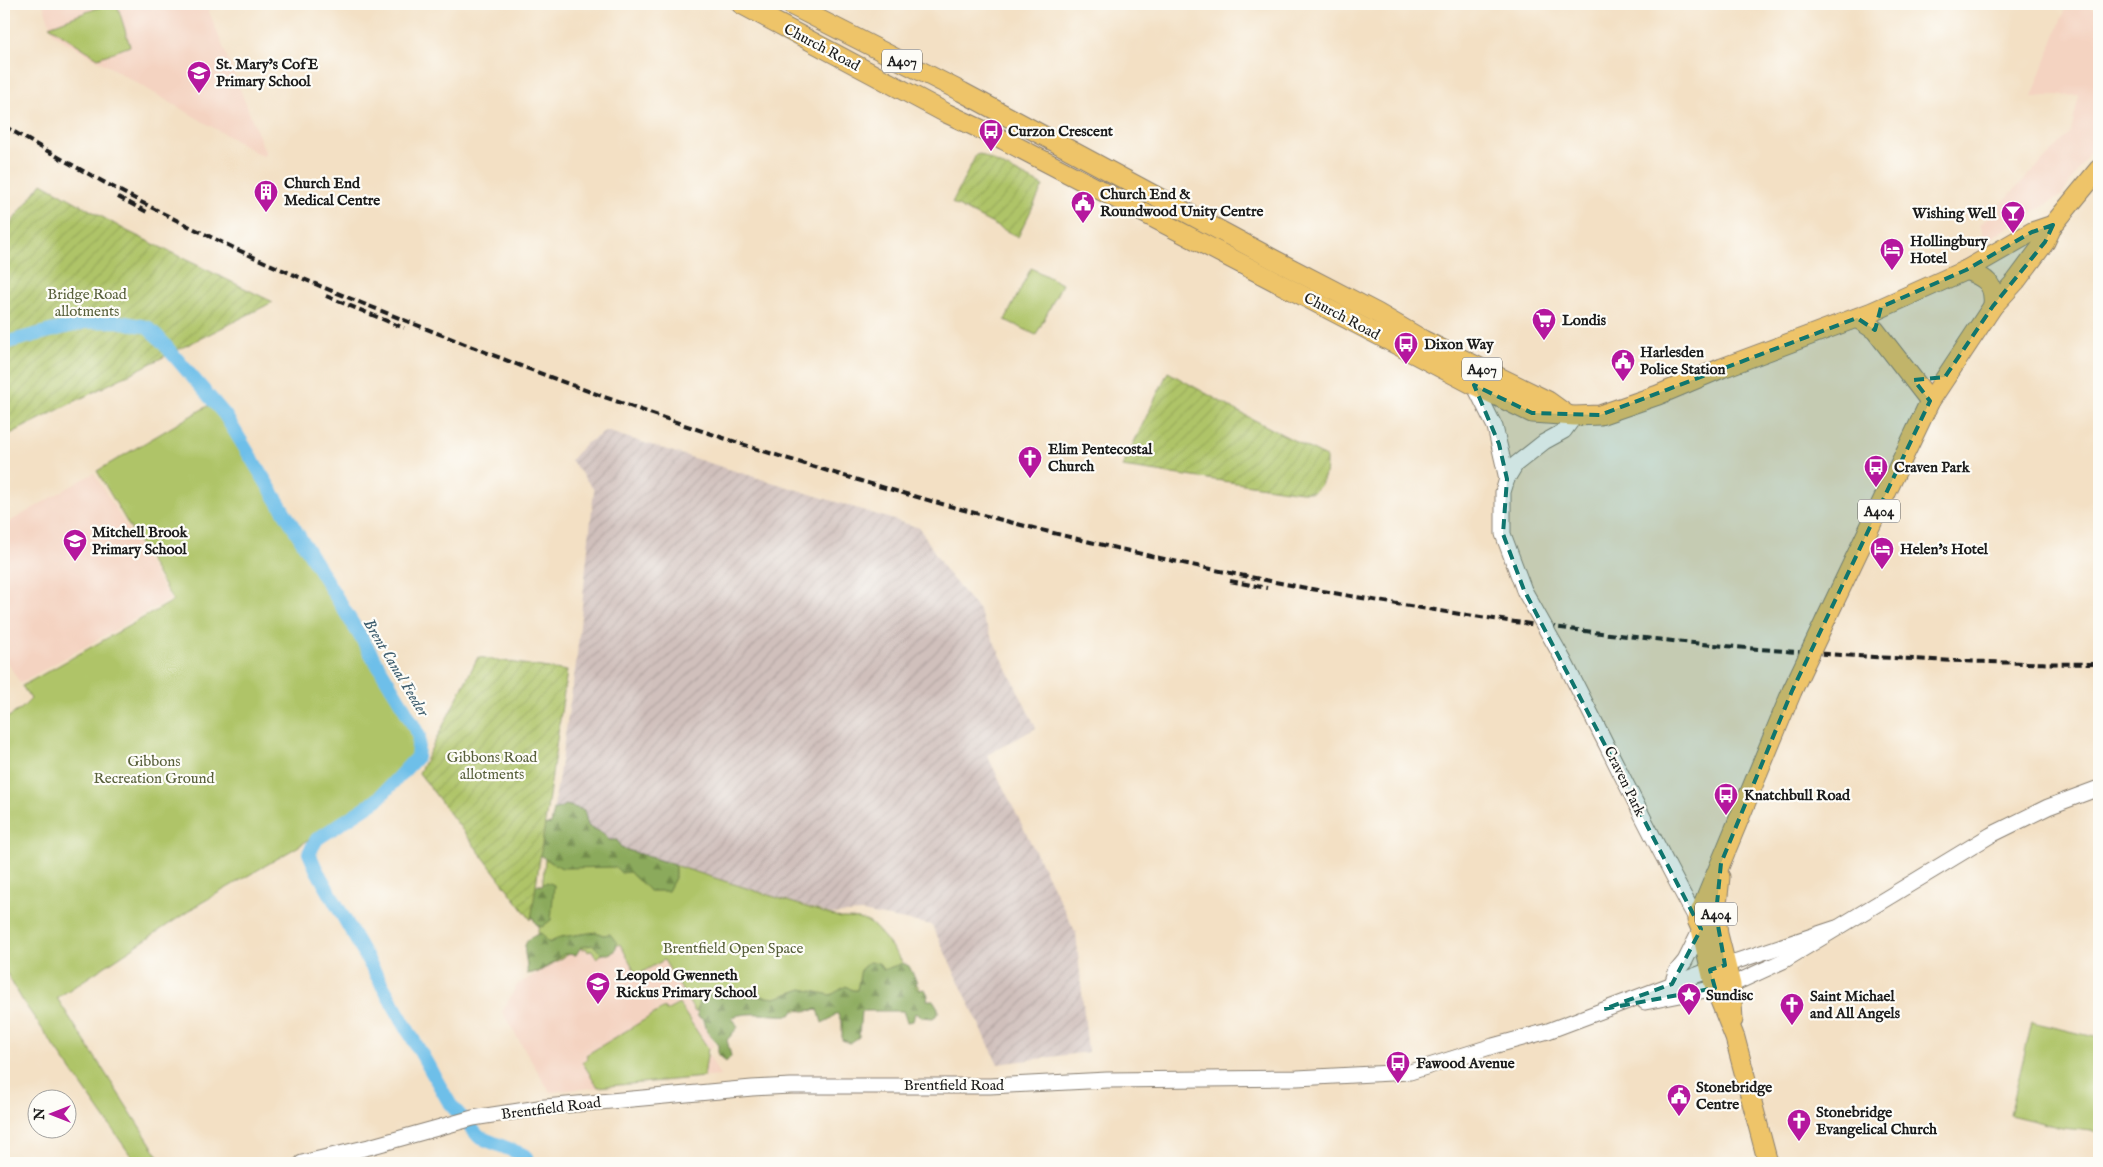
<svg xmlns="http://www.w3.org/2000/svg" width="2103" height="1167" font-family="'IM FELL English',serif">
<defs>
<pattern id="industrial-furrows" width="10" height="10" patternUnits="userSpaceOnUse" patternTransform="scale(1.25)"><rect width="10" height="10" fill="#d0c0bc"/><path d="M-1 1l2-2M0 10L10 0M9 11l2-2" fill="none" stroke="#b2a4a1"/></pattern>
<pattern id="forest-firs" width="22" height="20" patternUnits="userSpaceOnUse" patternTransform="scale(1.25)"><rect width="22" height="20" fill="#8baa5c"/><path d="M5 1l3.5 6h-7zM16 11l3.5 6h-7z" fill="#718a4b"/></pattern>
<pattern id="garden-furrows" width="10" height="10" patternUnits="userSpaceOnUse" patternTransform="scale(1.25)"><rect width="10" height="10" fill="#afc468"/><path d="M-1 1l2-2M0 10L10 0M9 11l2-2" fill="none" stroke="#96a85a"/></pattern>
</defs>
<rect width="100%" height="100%" fill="#fdfcf7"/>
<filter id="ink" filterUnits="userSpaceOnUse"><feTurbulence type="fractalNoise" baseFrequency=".02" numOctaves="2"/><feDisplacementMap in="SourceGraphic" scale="10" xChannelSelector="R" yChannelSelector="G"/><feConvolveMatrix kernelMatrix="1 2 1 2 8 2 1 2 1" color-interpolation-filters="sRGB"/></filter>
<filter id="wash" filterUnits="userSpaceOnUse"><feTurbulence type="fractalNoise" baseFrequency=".0096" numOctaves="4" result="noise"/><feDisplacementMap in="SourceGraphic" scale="20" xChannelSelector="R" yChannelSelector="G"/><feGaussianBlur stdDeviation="1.12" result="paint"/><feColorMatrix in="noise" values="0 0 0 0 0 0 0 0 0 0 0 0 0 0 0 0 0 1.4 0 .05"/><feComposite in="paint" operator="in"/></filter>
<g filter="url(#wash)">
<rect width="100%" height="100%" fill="#f3e0c4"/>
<g fill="#f4d3c1">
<polygon points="43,4 206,4 266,154 262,156 53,34"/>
<polygon points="2067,4 2084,4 2099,12 2099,138 2062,195 1986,241 1980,225 2071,132 2079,95 2032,97"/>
<polygon points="94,473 170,599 20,683 4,657 4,525"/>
<polygon points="646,929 715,1045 707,1051 720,1076 550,1092 502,1012 517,985 581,947 593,945 602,954"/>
</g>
<polygon fill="url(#industrial-furrows)" points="606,431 920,528 945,570 978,609 1036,728 987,755 1076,933 1088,1052 998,1064 932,925 862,912 831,914 551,826 576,664 594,490 571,460 584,445"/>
<g fill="#afc468" stroke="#667042">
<polygon points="108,4 117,4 130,46 98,58 49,26"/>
<polygon points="1031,268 1062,284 1036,335 1005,320"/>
<polygon points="216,401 230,415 424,736 410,759 374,798 299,846 201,903 57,998 163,1163 136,1163 24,1003 4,969 4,720 22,708 31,699 22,686 173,601 97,471"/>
<path d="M 551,826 L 841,918 C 850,918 859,918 868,922 C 884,930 921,991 933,1009 L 695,1012 L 664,960 L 637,975 L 620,944 L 596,958 L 592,950 L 588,952 L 586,948 L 582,950 L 581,947 L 537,973 L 537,942 L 546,849 Z"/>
<polygon points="679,1004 708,1048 704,1077 598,1087 582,1062 588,1058 586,1055 664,1008 666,1011"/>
<polygon points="2032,1022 2099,1038 2099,1134 2092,1131 2063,1128 2010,1115"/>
</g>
<g fill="url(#forest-firs)" stroke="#54633c">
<path d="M 566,805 L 584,810 L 588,826 L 603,833 L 609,840 L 617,840 L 621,848 L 675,865 L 675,878 L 668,891 L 649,891 C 642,881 636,881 630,872 L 621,873 L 616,867 L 562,868 L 545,859 L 536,851 L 544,825 L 551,824 L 554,810 Z"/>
<polygon points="547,882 554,885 551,920 542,927 536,924 528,908 535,885 542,885"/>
<path d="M 596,932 L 603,935 L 610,934 L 617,943 L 615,951 L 609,954 L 602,954 L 593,945 L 581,947 L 576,955 L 564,954 C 554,962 540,973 527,974 C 529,955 514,942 541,933 L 549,943 L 561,937 Z"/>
<path d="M 869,962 L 879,963 L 883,970 L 903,963 L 909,966 L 917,982 L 915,986 L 919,990 L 925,989 L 928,995 L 927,1000 L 933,1000 L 938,1008 L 938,1014 L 933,1018 L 922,1017 L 915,1013 L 913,1021 L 907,1022 L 903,1011 L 861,1011 L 859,1037 L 850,1043 L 842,1040 L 842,1023 L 837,1013 L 830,1019 L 822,1023 L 818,1009 L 804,1011 L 796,1008 L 791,1015 C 771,1017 752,1010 732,1017 L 738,1027 L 727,1040 L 731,1056 L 726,1062 L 718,1055 L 718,1044 L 707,1032 L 704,1020 L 698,1017 L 697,1008 L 701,997 L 712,994 L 721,997 L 760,996 L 775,998 L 802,989 L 831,995 L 846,986 L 852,990 L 857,990 L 861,969 Z"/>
</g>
<g fill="url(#garden-furrows)" stroke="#667042">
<polygon points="980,154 1043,186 1018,237 952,203 976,155"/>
<polygon points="42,183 127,231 273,302 4,437 4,232"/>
<path d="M 1168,372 L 1239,412 L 1326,457 C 1326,472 1326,483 1313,492 L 1301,492 L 1122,467 Z"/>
<polygon points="478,657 567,671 531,920 419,773"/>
</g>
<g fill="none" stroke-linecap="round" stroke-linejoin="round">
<polyline stroke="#6ebfe9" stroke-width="14" points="4,343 85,322 116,321 147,327 158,337 225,415 403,706 419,736 417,757 377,800 317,839 309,853 316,869 450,1104 479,1137 524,1155 529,1163"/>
</g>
</g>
<g filter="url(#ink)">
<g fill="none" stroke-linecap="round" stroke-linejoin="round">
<defs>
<g id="minor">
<polyline points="1474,385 1495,427 1507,479"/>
<polyline points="1524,590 1503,534 1503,492 1507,479 1516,464 1544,442 1564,431 1575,416"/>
<path d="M 1564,661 C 1609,748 1650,835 1697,920"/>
<polyline points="1672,984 1676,972 1685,961 1701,929"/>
<polyline points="1645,1002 1731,985 1783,961 1991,835 2048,807 2099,788"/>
<polyline points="302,1163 369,1147 473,1118 545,1107 752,1088 791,1086 990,1086 1107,1080 1297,1078 1410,1072 1493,1046 1548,1031 1710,970 1836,928"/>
</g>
<g id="major">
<polyline points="741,4 946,113 1004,140 1474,385 1532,413 1575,416 1600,415 1658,395 1722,368 1872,312 1966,270 2032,232 2053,225"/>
<polyline points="789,4 962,92 1273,259 1377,313 1423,340 1548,401 1566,414"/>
<path d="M 1966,270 C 1986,278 1995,283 1993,306"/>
<polyline points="1857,318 1875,330 1930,401"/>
<polyline points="1826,619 1930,401 1993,306 2016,281 2045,242 2053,225 2099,169"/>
<polyline points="1720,877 1716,914 1718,934 1731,985 1733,1020"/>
<polyline points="1768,1163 1735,1038 1715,988 1701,929 1697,920 1792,691"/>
</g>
</defs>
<use href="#minor" stroke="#887e70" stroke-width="17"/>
<use href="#major" stroke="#887e70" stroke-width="21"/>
<use href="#minor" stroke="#fff" stroke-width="15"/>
<use href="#major" stroke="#eec469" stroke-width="19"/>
<g stroke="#1c1c1c" stroke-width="4" stroke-dasharray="8 4" stroke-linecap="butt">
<path d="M 4,126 C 83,172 164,216 247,254 C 323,289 402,319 480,350 C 995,553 1546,661 2099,664"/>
<polyline points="118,197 149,213"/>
<polyline points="326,296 404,328"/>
<polyline points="1230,581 1267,588"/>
</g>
<defs>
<polyline id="minor-bridge" points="1524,590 1564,661"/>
<polyline id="major-bridge" points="1792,691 1826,619"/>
</defs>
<use href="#minor-bridge" stroke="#887e70" stroke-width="17" stroke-linecap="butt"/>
<use href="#major-bridge" stroke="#887e70" stroke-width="21" stroke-linecap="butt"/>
<use href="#minor-bridge" stroke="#fff" stroke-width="15"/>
<use href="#major-bridge" stroke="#eec469" stroke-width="19"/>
</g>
</g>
<path fill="#0f766e" fill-opacity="0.2" stroke="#0f766e" stroke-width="4" stroke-dasharray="10 6" stroke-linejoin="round" d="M 2053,225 L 2045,242 L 1993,306 L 1945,377 L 1914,380 L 1930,401 L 1792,691 L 1721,863 L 1716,914 L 1725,965 L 1710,970 L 1715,988 L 1604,1009 L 1672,984 L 1701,929 L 1524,590 L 1503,534 L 1507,479 L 1499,444 L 1474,385 L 1532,413 L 1600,415 L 1857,318 L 1875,330 L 1881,307 L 1966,270 L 2032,232 Z"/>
<defs>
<symbol id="school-pin" viewBox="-11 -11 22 30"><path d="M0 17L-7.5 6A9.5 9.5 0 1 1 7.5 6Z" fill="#b5179e" stroke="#fdfcf7"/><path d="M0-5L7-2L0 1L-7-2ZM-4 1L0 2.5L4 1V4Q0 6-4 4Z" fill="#fff"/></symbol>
<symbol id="bus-pin" viewBox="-11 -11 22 30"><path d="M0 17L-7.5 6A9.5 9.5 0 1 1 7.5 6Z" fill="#b5179e" stroke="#fdfcf7"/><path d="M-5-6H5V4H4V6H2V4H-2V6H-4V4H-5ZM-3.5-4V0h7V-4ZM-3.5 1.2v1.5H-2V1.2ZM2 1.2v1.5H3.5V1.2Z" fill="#fff"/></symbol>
<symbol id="building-pin" viewBox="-11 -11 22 30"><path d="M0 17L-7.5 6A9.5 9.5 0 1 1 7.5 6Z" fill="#b5179e" stroke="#fdfcf7"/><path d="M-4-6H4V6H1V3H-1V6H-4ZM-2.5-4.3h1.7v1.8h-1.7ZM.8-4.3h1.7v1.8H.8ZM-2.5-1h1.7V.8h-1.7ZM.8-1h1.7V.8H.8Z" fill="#fff"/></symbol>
<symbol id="civic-pin" viewBox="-11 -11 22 30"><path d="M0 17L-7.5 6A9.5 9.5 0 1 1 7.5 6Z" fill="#b5179e" stroke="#fdfcf7"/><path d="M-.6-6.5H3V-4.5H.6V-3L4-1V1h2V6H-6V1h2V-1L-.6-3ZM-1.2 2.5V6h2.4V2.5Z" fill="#fff"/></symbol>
<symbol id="bar-pin" viewBox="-11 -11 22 30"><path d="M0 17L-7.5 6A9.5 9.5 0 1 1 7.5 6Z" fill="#b5179e" stroke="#fdfcf7"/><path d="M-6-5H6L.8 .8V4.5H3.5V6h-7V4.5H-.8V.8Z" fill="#fff"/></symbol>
<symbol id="hotel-pin" viewBox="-11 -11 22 30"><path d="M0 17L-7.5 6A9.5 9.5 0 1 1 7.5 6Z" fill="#b5179e" stroke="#fdfcf7"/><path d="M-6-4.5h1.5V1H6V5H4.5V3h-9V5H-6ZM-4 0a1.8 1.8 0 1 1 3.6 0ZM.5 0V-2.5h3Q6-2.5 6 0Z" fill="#fff"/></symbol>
<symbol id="supermarket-pin" viewBox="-11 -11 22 30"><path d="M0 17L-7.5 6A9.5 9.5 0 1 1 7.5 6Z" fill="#b5179e" stroke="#fdfcf7"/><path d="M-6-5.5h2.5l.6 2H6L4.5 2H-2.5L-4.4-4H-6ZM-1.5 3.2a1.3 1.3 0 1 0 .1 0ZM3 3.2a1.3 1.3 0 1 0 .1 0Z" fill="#fff"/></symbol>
<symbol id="church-pin" viewBox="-11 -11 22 30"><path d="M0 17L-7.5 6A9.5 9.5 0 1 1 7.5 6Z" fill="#b5179e" stroke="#fdfcf7"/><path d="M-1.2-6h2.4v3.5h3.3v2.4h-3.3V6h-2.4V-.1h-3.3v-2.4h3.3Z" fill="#fff"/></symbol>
<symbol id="sight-pin" viewBox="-11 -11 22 30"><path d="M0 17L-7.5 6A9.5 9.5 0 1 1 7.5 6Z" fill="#b5179e" stroke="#fdfcf7"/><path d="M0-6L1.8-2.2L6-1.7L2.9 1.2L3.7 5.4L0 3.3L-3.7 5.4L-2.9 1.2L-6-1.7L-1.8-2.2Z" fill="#fff"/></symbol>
</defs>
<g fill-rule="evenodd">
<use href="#school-pin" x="185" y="59" width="28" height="38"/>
<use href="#bus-pin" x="977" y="117" width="28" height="38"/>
<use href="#building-pin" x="252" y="178" width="28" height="38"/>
<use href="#civic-pin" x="1069" y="189" width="28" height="38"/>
<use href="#bar-pin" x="1999" y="199" width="28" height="38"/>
<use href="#hotel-pin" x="1878" y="236" width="28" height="38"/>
<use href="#supermarket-pin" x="1530" y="306" width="28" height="38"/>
<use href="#bus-pin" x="1392" y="330" width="28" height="38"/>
<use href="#civic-pin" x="1609" y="347" width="28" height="38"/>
<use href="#church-pin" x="1016" y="444" width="28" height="38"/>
<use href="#bus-pin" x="1862" y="453" width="28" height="38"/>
<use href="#school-pin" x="61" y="527" width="28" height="38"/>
<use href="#hotel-pin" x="1868" y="535" width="28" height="38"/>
<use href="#bus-pin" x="1712" y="781" width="28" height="38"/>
<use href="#school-pin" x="584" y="970" width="28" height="38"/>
<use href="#sight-pin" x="1675" y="981" width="28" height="38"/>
<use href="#church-pin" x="1778" y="991" width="28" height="38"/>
<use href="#bus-pin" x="1384" y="1049" width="28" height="38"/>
<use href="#civic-pin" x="1665" y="1082" width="28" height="38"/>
<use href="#church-pin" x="1785" y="1107" width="28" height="38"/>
</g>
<g text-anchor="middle" stroke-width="4.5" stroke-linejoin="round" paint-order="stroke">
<g fill="#fdfcf7" stroke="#605f5e" stroke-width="1">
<rect x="882" y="49.5" width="40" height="23" rx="4"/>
<rect x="1462" y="357.5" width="40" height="23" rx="4"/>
<rect x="1858" y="499.5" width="42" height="23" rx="4"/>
<rect x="1695" y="902.5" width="42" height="23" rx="4"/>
</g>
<g font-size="14" font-weight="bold" fill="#1c1c1c">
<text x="902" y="66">A407</text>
<text x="1482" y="374">A407</text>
<text x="1879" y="516">A404</text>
<text x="1716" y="919">A404</text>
</g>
<g font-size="15" fill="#1c1c1c" stroke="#fdfcf7">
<text transform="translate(822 47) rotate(28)" y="5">Church Road</text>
<text transform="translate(1342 316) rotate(28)" y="5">Church Road</text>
<text transform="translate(1625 781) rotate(64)" y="5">Craven Park</text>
<text x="954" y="1090">Brentfield Road</text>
<text transform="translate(551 1108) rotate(-7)" y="5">Brentfield Road</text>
</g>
<g font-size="15" font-weight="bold" fill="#1c1c1c" stroke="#fdfcf7" text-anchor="start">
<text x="216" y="69">St. Mary's CofE<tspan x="216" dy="17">Primary School</tspan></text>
<text x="1008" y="136">Curzon Crescent</text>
<text x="284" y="188">Church End<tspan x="284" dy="17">Medical Centre</tspan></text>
<text x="1100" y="199">Church End &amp;<tspan x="1100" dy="17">Roundwood Unity Centre</tspan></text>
<text x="1996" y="218" text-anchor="end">Wishing Well</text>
<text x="1910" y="246">Hollingbury<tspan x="1910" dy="17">Hotel</tspan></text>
<text x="1562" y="325">Londis</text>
<text x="1424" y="349">Dixon Way</text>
<text x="1640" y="357">Harlesden<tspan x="1640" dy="17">Police Station</tspan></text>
<text x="1048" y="454">Elim Pentecostal<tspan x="1048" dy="17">Church</tspan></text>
<text x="1894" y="472">Craven Park</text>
<text x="92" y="537">Mitchell Brook<tspan x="92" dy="17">Primary School</tspan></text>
<text x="1900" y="554">Helen's Hotel</text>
<text x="1744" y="800">Knatchbull Road</text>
<text x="616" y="980">Leopold Gwenneth<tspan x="616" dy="17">Rickus Primary School</tspan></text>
<text x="1706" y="1000">Sundisc</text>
<text x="1810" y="1001">Saint Michael<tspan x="1810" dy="17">and All Angels</tspan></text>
<text x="1416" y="1068">Fawood Avenue</text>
<text x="1696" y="1092">Stonebridge<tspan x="1696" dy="17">Centre</tspan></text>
<text x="1816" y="1117">Stonebridge<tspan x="1816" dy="17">Evangelical Church</tspan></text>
</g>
<g font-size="15" fill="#575f3a" stroke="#fdfcf7">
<text x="87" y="299">Bridge Road<tspan x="87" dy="17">allotments</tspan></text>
<text x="492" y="762">Gibbons Road<tspan x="492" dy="17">allotments</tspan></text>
<text x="154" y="766">Gibbons<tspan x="154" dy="17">Recreation Ground</tspan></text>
<text x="733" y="953">Brentfield Open Space</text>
</g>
<g font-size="16" font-style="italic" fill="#3d5d6e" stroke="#fdfcf7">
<text transform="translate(397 667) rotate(59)" y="6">Brent Canal Feeder</text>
</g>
</g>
<rect width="2103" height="1167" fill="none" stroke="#fdfcf7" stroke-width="20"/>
<g transform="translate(52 1114) rotate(270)"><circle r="24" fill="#fdfcf7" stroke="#a3a29f"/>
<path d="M0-4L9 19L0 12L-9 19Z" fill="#b5179e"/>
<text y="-8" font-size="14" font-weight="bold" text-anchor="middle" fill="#1c1c1c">N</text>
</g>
</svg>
